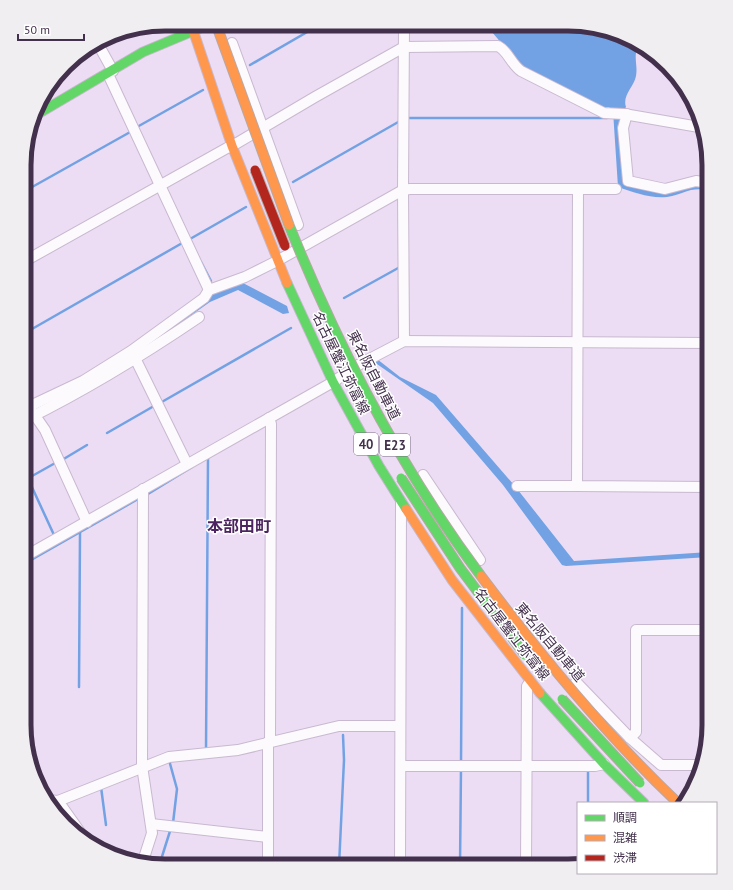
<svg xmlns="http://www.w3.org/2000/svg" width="733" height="890" font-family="'PT Sans','Noto Sans JP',sans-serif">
<rect width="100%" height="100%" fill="#ecddf4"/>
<g fill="#72a2e4">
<path d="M 486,25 L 586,25 L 638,45 C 633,58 638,64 636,76 C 634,87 622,95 626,107 L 619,117 L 623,184 L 644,189 L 695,183 L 709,185 L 709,190 C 688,187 685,194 667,197 C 651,199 633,192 618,187 L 613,111 L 609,107 L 600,107 L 520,65 Z"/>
<polygon points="241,282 287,306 289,313 283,314 238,290 210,302 132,357 25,415 25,412 83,383 205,302 216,291"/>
<polygon points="377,359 400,377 436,395 514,485 574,561 709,552 709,557 566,566 562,565 503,485 433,403 374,362"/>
</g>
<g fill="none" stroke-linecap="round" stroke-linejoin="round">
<g stroke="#72a2e4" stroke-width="2.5">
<polyline points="250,65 321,24"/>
<polyline points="408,118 607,118"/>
<polyline points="137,127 203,90"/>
<polyline points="293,182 400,121"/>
<polyline points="25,191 132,131"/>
<polyline points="190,239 246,207"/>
<polyline points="201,262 211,281"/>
<polyline points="344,298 400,267"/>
<polyline points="25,333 184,242"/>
<polyline points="160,403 291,328"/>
<polyline points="107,433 154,406"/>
<polyline points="62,460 87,445"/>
<polyline points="25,472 54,535"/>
<polyline points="25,480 57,462"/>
<polyline points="148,494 192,467"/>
<polyline points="24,564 138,499"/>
<polyline points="79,687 80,532"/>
<polyline points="206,749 208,458"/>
<polyline points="169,760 177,789 173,823"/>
<polyline points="461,763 462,608"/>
<polyline points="101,787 106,825"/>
<polyline points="588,803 588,768"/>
<polyline points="159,866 171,828"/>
<polyline points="339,866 344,760 343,735"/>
<polyline points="460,866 461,768"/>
</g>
<defs>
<g id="street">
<polyline points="232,43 298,225"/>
<polyline points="98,44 113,71"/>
<polyline points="108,74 209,290"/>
<polyline points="627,114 623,128 628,181 665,189 696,181 709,183"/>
<polyline points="578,189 577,486 709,487"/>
<path d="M 25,261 L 227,148 L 232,146 L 315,97 L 404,47 L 498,46 C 508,51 511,64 521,71 L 604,113 L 624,114 L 699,127"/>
<polyline points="404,341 403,190 404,25"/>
<polyline points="133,354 187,464"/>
<polyline points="25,401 45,430 87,522"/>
<polyline points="28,407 83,381 131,351 204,298 209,290 245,277 277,261 403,190 410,189 616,189"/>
<polyline points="269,418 271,424 270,742"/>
<path d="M 25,420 C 86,390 143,355 199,317"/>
<polyline points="423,475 480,560"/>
<polyline points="517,486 577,486"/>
<polyline points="143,489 142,766 152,833 143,861"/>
<polyline points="24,557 333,382 360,364 404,341 709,343"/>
<polyline points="576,682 630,738 661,765 698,765"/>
<polyline points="630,738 636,732 636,630 709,630"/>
<polyline points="268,742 268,866"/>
<polyline points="401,766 595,766 604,764"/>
<polyline points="48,800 58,801 169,757 238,750 339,726 400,726"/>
<polyline points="58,801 87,842"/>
<polyline points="151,824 268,837"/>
<polyline points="400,866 401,502"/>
<polyline points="526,866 527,686 530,682"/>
</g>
<g id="fast">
<polyline points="36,115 143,52 210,24"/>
<polyline points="287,283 333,382 379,466 406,509"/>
<polyline points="540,693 604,764 644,803"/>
</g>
<g id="slow">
<polyline points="191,24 232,146 287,283"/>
<polyline points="406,509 452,580 540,693"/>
</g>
</defs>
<use href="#street" stroke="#c8b9d0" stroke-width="12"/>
<use href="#fast" stroke="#c8b9d0" stroke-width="11"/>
<use href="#slow" stroke="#c8b9d0" stroke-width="11"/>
<use href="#street" stroke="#fcfafd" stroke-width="10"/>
<use href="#fast" stroke="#63d668" stroke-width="9"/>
<use href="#slow" stroke="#ff974d" stroke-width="9"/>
<defs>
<g id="fast-bridge">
<path d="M 289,225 C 339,349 401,469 481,576"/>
<polyline points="401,478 460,568 525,655"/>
<polyline points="562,699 640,783"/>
</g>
<g id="slow-bridge">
<polyline points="216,24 289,225"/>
<path d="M 481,576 C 541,656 605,734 678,803"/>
</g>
<polyline id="jam-bridge" points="255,170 285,246"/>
</defs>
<use href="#fast-bridge" stroke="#b9a8a6" stroke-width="11" stroke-linecap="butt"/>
<use href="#slow-bridge" stroke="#b9a8a6" stroke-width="11" stroke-linecap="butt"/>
<use href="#jam-bridge" stroke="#b9a8a6" stroke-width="11" stroke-linecap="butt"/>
<use href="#fast-bridge" stroke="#63d668" stroke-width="9"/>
<use href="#slow-bridge" stroke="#ff974d" stroke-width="9"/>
<use href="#jam-bridge" stroke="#b3261e" stroke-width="9"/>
</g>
<g text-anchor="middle" stroke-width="3" stroke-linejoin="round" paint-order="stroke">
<g fill="#fff" stroke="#7b6e82" stroke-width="1">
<rect x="354" y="433" width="24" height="22" rx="3"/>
<rect x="380" y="434" width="30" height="22" rx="3"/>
</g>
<g font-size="13" font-weight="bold" fill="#43304c">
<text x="366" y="449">40</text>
<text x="395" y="450">E23</text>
</g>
<g font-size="14" fill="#43304c" stroke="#fff">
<text transform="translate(341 363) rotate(64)" y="5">名古屋蟹江弥富線</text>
<text transform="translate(374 375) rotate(63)" y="5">東名阪自動車道</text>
<text transform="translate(512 634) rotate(52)" y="5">名古屋蟹江弥富線</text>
<text transform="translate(550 642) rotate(50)" y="5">東名阪自動車道</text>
</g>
<g font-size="16" font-weight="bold" fill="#4c245f" stroke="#fff">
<text x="239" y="532">本部田町</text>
</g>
</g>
<path d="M0 0H733V890H0ZM165 31H568A134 134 0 0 1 702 165V725A134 134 0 0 1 568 859H165A134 134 0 0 1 31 725V165A134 134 0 0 1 165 31Z" fill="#f0eef1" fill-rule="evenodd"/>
<path fill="none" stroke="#43304c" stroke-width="5" d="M165 31H568A134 134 0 0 1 702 165V725A134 134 0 0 1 568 859H165A134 134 0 0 1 31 725V165A134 134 0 0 1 165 31Z"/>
<rect x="577" y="802" width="140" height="72" fill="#ffffff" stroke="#b4acb7"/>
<rect x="585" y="815" width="20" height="6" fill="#63d668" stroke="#b4acb7"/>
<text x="613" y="822" font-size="12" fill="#43304c">順調</text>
<rect x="585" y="835" width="20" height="6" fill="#ff974d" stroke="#b4acb7"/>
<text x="613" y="842" font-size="12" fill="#43304c">混雑</text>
<rect x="585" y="855" width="20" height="6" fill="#b3261e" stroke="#b4acb7"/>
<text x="613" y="862" font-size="12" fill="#43304c">渋滞</text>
<path d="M18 34v6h66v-6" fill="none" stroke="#43304c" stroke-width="2"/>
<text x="24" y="34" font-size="12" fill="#43304c" stroke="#ffffff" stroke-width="3" paint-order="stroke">50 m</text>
</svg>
